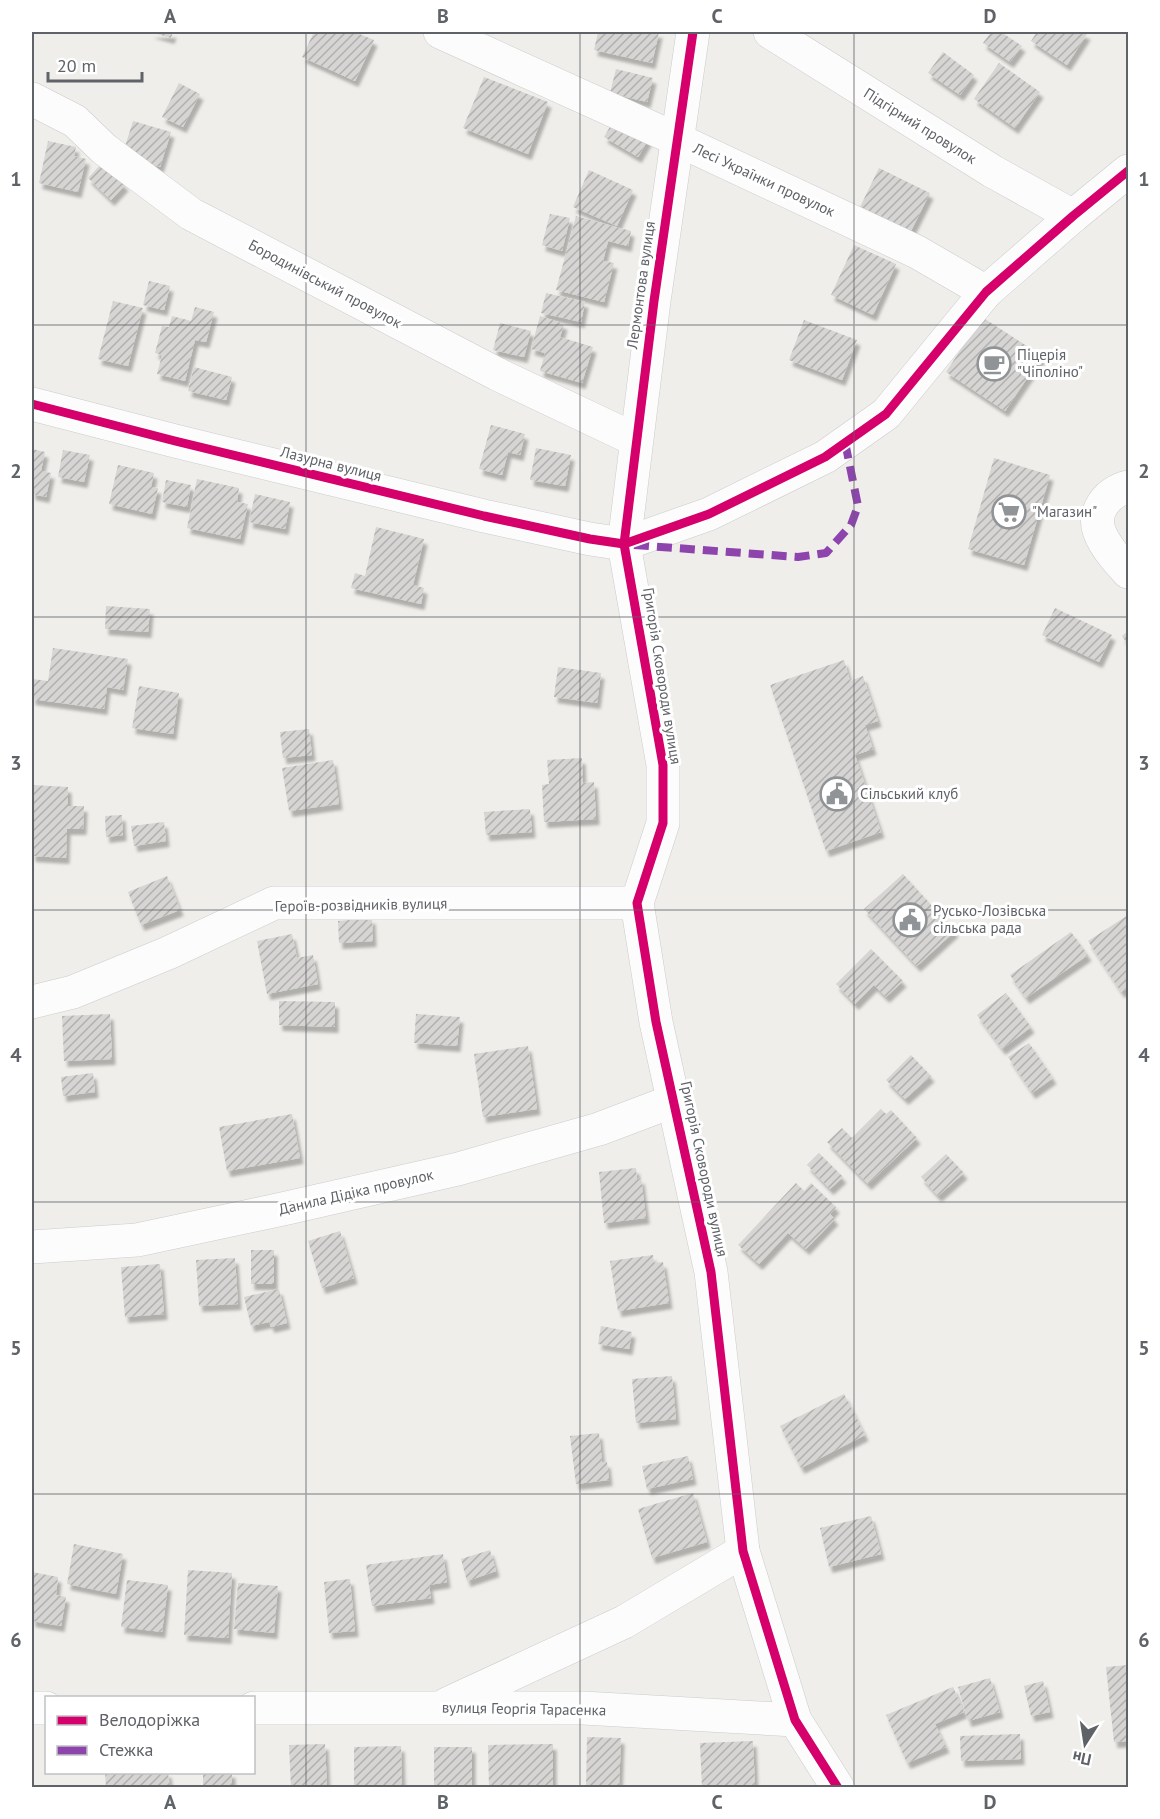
<svg xmlns="http://www.w3.org/2000/svg" width="1160" height="1819" font-family="'PT Sans',sans-serif">
<defs>
<pattern id="building-hatch" width="6" height="6" patternUnits="userSpaceOnUse" patternTransform="scale(1.5)"><rect width="6" height="6" fill="#d6d5d3"/><path d="M-1 1l2-2M0 6l6-6M5 7l2-2" fill="none" stroke="#b1b0af"/></pattern>
<filter id="shadow"><feDropShadow dx="3.5" dy="6" stdDeviation="1.5" flood-color="#0004"/></filter>
</defs>
<rect width="100%" height="100%" fill="#efeeea"/>
<g fill="url(#building-hatch)" filter="url(#shadow)">
<polygon points="150,32 173,32 171,38"/>
<polygon points="314,32 355,32 374,40 355,81 302,57"/>
<polygon points="598,32 659,32 652,63 594,50"/>
<polygon points="991,32 1001,32 1022,46 1010,62 983,43"/>
<polygon points="1037,32 1083,32 1087,34 1067,65 1031,41"/>
<polygon points="943,52 974,75 960,95 928,73"/>
<polygon points="999,63 1040,92 1015,128 974,99"/>
<polygon points="616,69 653,78 647,102 610,93"/>
<polygon points="484,77 548,102 528,154 463,128"/>
<polygon points="179,83 200,94 183,127 162,117"/>
<polygon points="615,118 649,138 638,157 604,137"/>
<polygon points="133,121 171,132 160,167 122,156"/>
<polygon points="48,141 76,147 74,156 86,159 78,192 39,183"/>
<polygon points="102,163 125,185 111,200 88,178"/>
<polygon points="879,168 930,193 911,231 860,207"/>
<polygon points="589,170 633,190 617,226 573,207"/>
<polygon points="550,214 570,218 562,251 542,245"/>
<polygon points="576,216 631,231 628,246 608,241 603,261 614,263 604,302 556,290"/>
<polygon points="854,245 896,264 873,315 831,295"/>
<polygon points="149,281 170,286 164,310 143,305"/>
<polygon points="546,293 585,302 581,322 541,313"/>
<polygon points="113,301 143,308 128,366 98,359"/>
<polygon points="195,307 214,312 206,342 195,340 185,381 157,374 162,355 155,353 162,326 169,327 172,316 191,321"/>
<polygon points="540,316 564,324 560,337 593,347 582,383 540,371 545,353 531,349"/>
<polygon points="982,317 1042,356 1005,411 946,372"/>
<polygon points="804,320 857,340 842,380 789,360"/>
<polygon points="500,323 531,331 524,357 493,350"/>
<polygon points="194,367 232,377 226,400 188,391"/>
<polygon points="491,425 525,434 520,455 508,452 502,475 479,469"/>
<polygon points="536,448 571,455 565,486 530,480"/>
<polygon points="32,449 45,452 41,471 51,473 46,497 32,494"/>
<polygon points="63,450 90,455 84,482 58,477"/>
<polygon points="994,458 1050,475 1024,565 968,549"/>
<polygon points="118,465 154,473 151,487 158,488 152,514 109,504"/>
<polygon points="197,479 239,488 237,502 248,504 240,539 187,528"/>
<polygon points="166,480 191,485 187,507 162,502"/>
<polygon points="255,494 290,502 285,529 249,522"/>
<polygon points="376,527 424,539 413,585 424,588 421,604 351,588 355,573 365,576"/>
<polygon points="106,606 150,609 148,632 105,629"/>
<polygon points="1055,608 1112,635 1099,662 1042,635"/>
<polygon points="1128,631 1128,645 1122,636"/>
<polygon points="53,648 128,659 123,690 107,687 104,709 32,699 33,679 48,681"/>
<polygon points="844,660 850,681 863,676 878,721 865,725 873,749 855,755 881,832 826,851 770,685"/>
<polygon points="558,667 601,673 597,703 554,697"/>
<polygon points="139,686 179,693 173,734 132,728"/>
<polygon points="309,729 312,755 283,758 280,732"/>
<polygon points="582,758 583,783 594,782 596,819 544,822 542,785 549,784 547,760"/>
<polygon points="333,760 339,804 289,811 282,768"/>
<polygon points="32,785 68,787 68,806 84,806 83,829 67,829 66,858 32,856"/>
<polygon points="530,809 532,832 486,835 484,812"/>
<polygon points="122,815 123,835 106,837 105,816"/>
<polygon points="164,822 166,841 134,846 131,826"/>
<polygon points="903,874 955,931 917,966 864,909"/>
<polygon points="167,876 180,910 141,925 128,892"/>
<polygon points="1128,915 1128,988 1121,992 1088,941"/>
<polygon points="372,918 373,941 339,943 338,921"/>
<polygon points="1071,932 1088,955 1026,998 1010,975"/>
<polygon points="292,934 297,958 313,955 318,984 267,994 257,941"/>
<polygon points="871,949 903,981 886,997 874,985 855,1004 836,984"/>
<polygon points="1006,993 1031,1027 1002,1049 977,1015"/>
<polygon points="279,1001 335,1002 335,1027 279,1025"/>
<polygon points="110,1014 112,1059 64,1061 62,1016"/>
<polygon points="416,1014 460,1017 457,1046 414,1043"/>
<polygon points="1029,1043 1053,1078 1032,1093 1008,1057"/>
<polygon points="528,1046 537,1109 483,1117 474,1054"/>
<polygon points="911,1055 931,1076 905,1099 886,1080"/>
<polygon points="93,1073 95,1092 63,1096 61,1077"/>
<polygon points="881,1109 886,1114 891,1110 917,1138 868,1184 827,1142 842,1128 852,1138"/>
<polygon points="292,1114 300,1158 227,1171 219,1127"/>
<polygon points="819,1153 843,1177 830,1189 807,1165"/>
<polygon points="946,1154 964,1173 938,1196 921,1177"/>
<polygon points="636,1168 637,1179 641,1178 646,1218 604,1223 599,1172"/>
<polygon points="796,1183 804,1191 811,1183 836,1207 830,1214 835,1219 806,1249 788,1233 759,1264 738,1245"/>
<polygon points="340,1231 354,1278 322,1288 308,1241"/>
<rect x="251" y="1250" width="23" height="34"/>
<polygon points="653,1255 654,1263 663,1262 669,1303 618,1311 610,1261"/>
<polygon points="235,1258 238,1304 199,1306 196,1260"/>
<polygon points="160,1264 164,1314 125,1317 121,1267"/>
<polygon points="279,1289 287,1323 271,1327 269,1322 251,1326 244,1297"/>
<polygon points="601,1326 632,1332 629,1349 598,1344"/>
<polygon points="672,1376 676,1419 636,1423 632,1379"/>
<polygon points="844,1394 865,1435 801,1468 780,1426"/>
<polygon points="599,1433 602,1462 607,1462 609,1480 576,1484 570,1436"/>
<polygon points="688,1456 693,1479 647,1489 642,1466"/>
<polygon points="693,1493 707,1542 652,1558 638,1509"/>
<polygon points="871,1516 881,1554 829,1567 820,1528"/>
<polygon points="74,1544 123,1554 116,1594 67,1584"/>
<polygon points="490,1550 496,1571 467,1581 461,1559"/>
<polygon points="443,1554 447,1582 429,1585 431,1598 372,1606 366,1565"/>
<polygon points="188,1570 232,1573 228,1638 184,1635"/>
<polygon points="32,1572 58,1577 56,1595 66,1597 61,1626 32,1621"/>
<polygon points="350,1579 355,1631 329,1633 324,1582"/>
<polygon points="127,1580 168,1585 162,1632 121,1627"/>
<polygon points="238,1583 278,1586 274,1633 234,1629"/>
<polygon points="1128,1665 1128,1741 1114,1742 1106,1667"/>
<polygon points="990,1678 1000,1712 968,1721 958,1687"/>
<polygon points="1043,1681 1050,1712 1031,1716 1024,1686"/>
<polygon points="953,1687 964,1712 935,1724 946,1747 907,1763 886,1715"/>
<polygon points="1020,1734 1021,1759 961,1761 960,1736"/>
<polygon points="587,1737 621,1738 619,1788 586,1788"/>
<polygon points="753,1741 755,1788 702,1788 700,1743"/>
<polygon points="325,1744 327,1788 291,1788 289,1745"/>
<polygon points="553,1744 553,1788 489,1788 488,1745"/>
<polygon points="401,1746 402,1788 354,1788 354,1747"/>
<rect x="434" y="1747" width="38" height="41"/>
<polygon points="105,1772 168,1772 170,1788 106,1788"/>
<polygon points="203,1772 232,1772 232,1787 203,1788"/>
</g>
<g fill="none" stroke-linecap="round" stroke-linejoin="round">
<defs>
<g id="minor">
<polyline points="440,32 676,139 917,252 986,292"/>
<polyline points="693,32 654,301 624,544 663,765 663,823 637,903 656,1022 711,1272 743,1551 795,1720 838,1788"/>
<polyline points="770,32 992,171 1073,216"/>
<polyline points="32,99 75,121 104,149 191,214 497,374 636,440"/>
<polyline points="32,404 175,441 484,516 590,539 624,544 709,514 825,457 886,414 986,292 1073,216 1128,171"/>
<path d="M 1128,487 C 1108,492 1091,511 1100,533 C 1106,548 1118,561 1128,572"/>
<polyline points="32,1002 73,992 168,953 274,903 637,903"/>
<polyline points="32,1247 137,1240 287,1208 458,1169 599,1129 673,1101"/>
<polyline points="447,1704 624,1622 743,1551"/>
<polyline points="32,1708 46,1708"/>
<polyline points="254,1708 583,1708 795,1720"/>
</g>
</defs>
<use href="#minor" stroke="#cbcccc" stroke-width="34"/>
<use href="#minor" stroke="#fdfcfc" stroke-width="33"/>
<polyline stroke="#8e44ad" stroke-width="8" stroke-dasharray="15 8" stroke-linecap="butt" points="634,545 798,557 826,553 851,525 858,506 845,442"/>
<defs>
<g id="cycleway">
<polyline points="693,32 654,301 624,544 663,765 663,823 637,903 656,1022 711,1272 743,1551 795,1720 838,1788"/>
<polyline points="32,404 175,441 484,516 590,539 624,544 709,514 825,457 886,414 986,292 1073,216 1128,171"/>
</g>
</defs>
<use href="#cycleway" stroke="#fff" stroke-width="13"/>
<use href="#cycleway" stroke="#d6006c" stroke-width="9"/>
</g>
<path fill="none" stroke="#5f6368" stroke-width="1.5" stroke-opacity="0.55" d="M 306,32 L 306,1788M 580,32 L 580,1788M 854,32 L 854,1788M 32,325 L 1128,325M 32,617 L 1128,617M 32,910 L 1128,910M 32,1202 L 1128,1202M 32,1494 L 1128,1494"/>
<defs>
<symbol id="cafe-ring" viewBox="-11 -11 22 22"><circle r="9.5" fill="#fff" stroke="#919496" stroke-width="1.5"/><path d="M-5.5-4.5H6V0H3Q3 3.5 0 3.5H-2.5Q-5.5 3.5-5.5 0ZM3-3.2v2h1.7v-2ZM-6 4.5H4V6H-6Z" fill="#919496"/></symbol>
<symbol id="supermarket-ring" viewBox="-11 -11 22 22"><circle r="9.5" fill="#fff" stroke="#919496" stroke-width="1.5"/><path d="M-6-5.5h2.5l.6 2H6L4.5 2H-2.5L-4.4-4H-6ZM-1.5 3.2a1.3 1.3 0 1 0 .1 0ZM3 3.2a1.3 1.3 0 1 0 .1 0Z" fill="#919496"/></symbol>
<symbol id="civic-ring" viewBox="-11 -11 22 22"><circle r="9.5" fill="#fff" stroke="#919496" stroke-width="1.5"/><path d="M-.6-6.5H3V-4.5H.6V-3L4-1V1h2V6H-6V1h2V-1L-.6-3ZM-1.2 2.5V6h2.4V2.5Z" fill="#919496"/></symbol>
</defs>
<g fill-rule="evenodd">
<use href="#cafe-ring" x="975" y="345" width="38" height="38"/>
<use href="#supermarket-ring" x="990" y="493" width="38" height="38"/>
<use href="#civic-ring" x="818" y="775" width="38" height="38"/>
<use href="#civic-ring" x="891" y="901" width="38" height="38"/>
</g>
<g text-anchor="middle" stroke-width="6" stroke-linejoin="round" paint-order="stroke">
<g font-size="15" fill="#5f6368" stroke="#fff">
<text transform="translate(920 126) rotate(32)" y="5">Підгірний провулок</text>
<text transform="translate(764 180) rotate(25)" y="5">Лесі Українки провулок</text>
<text transform="translate(325 284) rotate(28)" y="5">Бородинівський провулок</text>
<text transform="translate(641 285) rotate(-82)" y="5">Лермонтова вулиця</text>
<text transform="translate(331 464) rotate(14)" y="5">Лазурна вулиця</text>
<text transform="translate(662 676) rotate(81)" y="5">Григорія Сковороди вулиця</text>
<text transform="translate(361 905) rotate(-1)" y="5">Героїв-розвідників вулиця</text>
<text transform="translate(704 1169) rotate(78)" y="5">Григорія Сковороди вулиця</text>
<text transform="translate(356 1192) rotate(-13)" y="5">Данила Дідіка провулок</text>
<text transform="translate(524 1709) rotate(1)" y="5">вулиця Георгія Тарасенка</text>
</g>
<g font-size="15" fill="#5f6368" stroke="#fff" text-anchor="start">
<text x="1017" y="360">Піцерія<tspan x="1017" dy="17">"Чіполіно"</tspan></text>
<text x="1032" y="517">"Магазин"</text>
<text x="860" y="799">Сільський клуб</text>
<text x="933" y="916">Русько-Лозівська<tspan x="933" dy="17">сільська рада</tspan></text>
</g>
</g>
<rect width="1160" height="1819" fill="none" stroke="#ffffff" stroke-width="66"/>
<rect x="45" y="1696" width="210" height="78" fill="#ffffff" stroke="#bfc1c3" stroke-width="1.5"/>
<rect x="57" y="1716" width="30" height="9" fill="#d6006c" stroke="#bfc1c3" stroke-width="1.5"/>
<text x="99" y="1726" font-size="18" fill="#5f6368">Велодоріжка</text>
<rect x="57" y="1746" width="30" height="9" fill="#8e44ad" stroke="#bfc1c3" stroke-width="1.5"/>
<text x="99" y="1756" font-size="18" fill="#5f6368">Стежка</text>
<g transform="translate(1085 1744) rotate(192)" stroke="#ffffff" stroke-width="4.5" paint-order="stroke">
<path d="M0-4.5L10 22L0 15L-10 22Z" fill="#5f6368"/>
<text y="-9" font-size="16" font-weight="bold" text-anchor="middle" fill="#5f6368">Пн</text>
</g>
<path d="M48 72v9h94v-9" fill="none" stroke="#5f6368" stroke-width="3"/>
<text x="57" y="72" font-size="18" fill="#5f6368" stroke="#ffffff" stroke-width="4.5" paint-order="stroke">20 m</text>
<rect x="33" y="33" width="1094" height="1753" fill="none" stroke="#5f6368" stroke-width="2"/>
<g font-size="20" text-anchor="middle" font-weight="bold" fill="#5f6368">
<text x="170" y="23">A</text>
<text x="443" y="23">B</text>
<text x="717" y="23">C</text>
<text x="990" y="23">D</text>
<text x="16" y="186">1</text>
<text x="1144" y="186">1</text>
<text x="16" y="478">2</text>
<text x="1144" y="478">2</text>
<text x="16" y="770">3</text>
<text x="1144" y="770">3</text>
<text x="16" y="1062">4</text>
<text x="1144" y="1062">4</text>
<text x="16" y="1355">5</text>
<text x="1144" y="1355">5</text>
<text x="16" y="1647">6</text>
<text x="1144" y="1647">6</text>
<text x="170" y="1809">A</text>
<text x="443" y="1809">B</text>
<text x="717" y="1809">C</text>
<text x="990" y="1809">D</text>
</g>
</svg>
